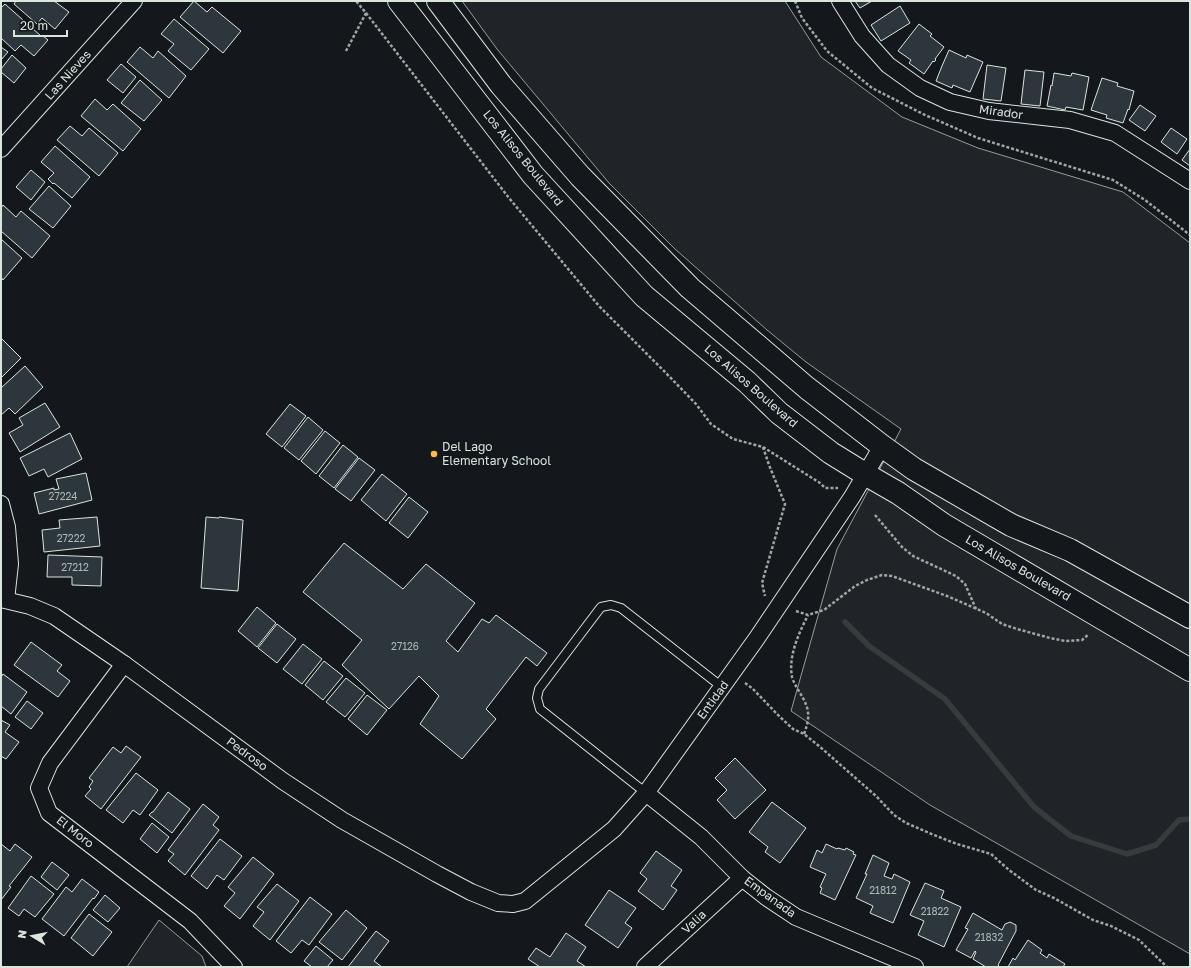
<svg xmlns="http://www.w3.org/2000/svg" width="1191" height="968" font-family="'Golos Text',sans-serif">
<rect width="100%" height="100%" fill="#14181c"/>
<g fill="#202428" stroke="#939e99">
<polygon points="462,1 785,1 821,57 902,117 978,148 1123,192 1190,243 1190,954 930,805 791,711 837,549 901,429 806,362 767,330 675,249 609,183 497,49"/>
<polygon points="159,920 202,956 206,967 127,967"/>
</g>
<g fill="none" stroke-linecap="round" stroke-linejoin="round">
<polyline stroke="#363b3e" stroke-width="5.5" points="845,622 869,646 945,699 1034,807 1071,836 1127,854 1156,845 1179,820 1190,819"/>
</g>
<g fill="#2c363c" stroke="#d8e6dc">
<polygon points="16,1 54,1 69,12 55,29 42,18 37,24 14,4"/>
<polygon points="194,1 207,12 212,7 241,31 223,53 180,17"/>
<polygon points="855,1 872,1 860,8"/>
<polygon points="5,4 41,36 42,35 48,40 34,56 21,45 15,51 1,38 1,8"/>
<polygon points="900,6 910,23 881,41 871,25"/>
<polygon points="174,19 209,49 191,70 168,51 174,44 161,34"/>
<polygon points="919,24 932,34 930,36 944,47 935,59 936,60 934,62 933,61 924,74 909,63 911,60 898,51"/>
<polygon points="1,47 8,52 1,60"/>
<polygon points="140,47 153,58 158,51 186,76 169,98 127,62"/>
<polygon points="949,50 966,58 967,55 983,62 970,92 953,85 952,88 936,81 942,66"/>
<polygon points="12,55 26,68 14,83 1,72 1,69"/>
<polygon points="121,64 136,77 123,93 107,80"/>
<polygon points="987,65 1006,68 1001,101 983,99"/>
<polygon points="1025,70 1044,72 1040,106 1021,104"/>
<polygon points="1054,73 1071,76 1072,73 1089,77 1083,110 1066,107 1065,110 1047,106 1051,85 1052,86"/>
<polygon points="1102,78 1118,83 1117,86 1134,91 1130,106 1129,110 1128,109 1123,123 1106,118 1107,115 1091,110"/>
<polygon points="140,80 162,100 144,121 121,103"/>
<polygon points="95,99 107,110 113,104 141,129 123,151 81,116"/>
<polygon points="1140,105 1156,116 1145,131 1129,120"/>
<polygon points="70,126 82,136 89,128 118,153 99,176 57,140"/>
<polygon points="1171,128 1187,139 1177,154 1161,142"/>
<polygon points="55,146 90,177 72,198 54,183 53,184 48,179 54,173 41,162"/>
<polygon points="1190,149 1190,166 1182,160"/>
<polygon points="31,170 45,182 31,200 16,187"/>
<polygon points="49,186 71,206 53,228 29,209"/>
<polygon points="3,205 16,217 21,211 50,236 32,258 1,231 1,208"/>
<polygon points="1,239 22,258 3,280 1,277"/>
<polygon points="1,338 21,358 1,378"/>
<polygon points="25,366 43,387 15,414 9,408 1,415 1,388"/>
<polygon points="45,403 60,427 20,452 9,433 23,425 19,418"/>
<polygon points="290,404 306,416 282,447 266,434"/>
<polygon points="308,417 323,430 299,460 284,448"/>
<polygon points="325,431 340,443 316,474 301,461"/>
<polygon points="70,433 82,459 48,477 44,469 29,476 20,458"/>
<polygon points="343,445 358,457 334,488 319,476"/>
<polygon points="359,458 375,470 351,501 335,489"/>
<polygon points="86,473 92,500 39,514 34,493 54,488 54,490 59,489 56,479"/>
<polygon points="382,474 407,494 386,521 361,500"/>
<polygon points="409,497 428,512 408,538 389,523"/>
<polygon points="97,517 100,546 44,552 42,530 60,528 59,520"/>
<polygon points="206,517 219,518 219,517 243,520 238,591 201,588"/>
<polygon points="344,543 403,589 426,564 475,603 446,641 458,652 482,619 489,623 496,615 547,653 537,666 526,657 486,709 496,719 462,759 420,724 439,696 419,676 389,709 342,665 362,640 303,592"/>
<polygon points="48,555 102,557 101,586 72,585 72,577 47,577"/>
<polygon points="257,607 276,623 257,647 238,631"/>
<polygon points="277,624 296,639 277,663 258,648"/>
<polygon points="31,642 62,665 57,671 70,681 58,697 14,665"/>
<polygon points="303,644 322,659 302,684 283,669"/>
<polygon points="324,661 343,676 323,700 305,685"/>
<polygon points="3,674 27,692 11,714 1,706 1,677"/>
<polygon points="346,678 365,693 345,717 326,702"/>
<polygon points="367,695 387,710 367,735 348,719"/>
<polygon points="27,701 43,713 31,729 15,717"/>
<polygon points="1,720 10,725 5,732 19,742 6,759 1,756"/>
<polygon points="126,746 141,757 101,809 85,796 91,789 89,787 93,781 89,778 113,747 121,753"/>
<polygon points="735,758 766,790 735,819 717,800 727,790 715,778"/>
<polygon points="136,773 158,790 140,815 133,810 123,823 106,810"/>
<polygon points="168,792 190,809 172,833 149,815 152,812 153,812"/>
<polygon points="772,802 806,828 780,863 765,852 768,847 749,832"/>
<polygon points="203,804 219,817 213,825 219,830 185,875 168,861 174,854 168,850"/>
<polygon points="152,823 169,837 157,853 140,839"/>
<polygon points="220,839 242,856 224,880 217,875 207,889 191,876"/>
<polygon points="1,844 10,851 15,844 32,857 9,886 11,887 1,900"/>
<polygon points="826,844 837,849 838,848 845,850 846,848 854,852 853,854 856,855 835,900 820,893 822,888 820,887 826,874 810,867 817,850 822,853"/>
<polygon points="656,851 682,870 671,886 677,890 663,910 638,891 647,879 640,873"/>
<polygon points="873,855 889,863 884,876 892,879 894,874 910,882 893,923 870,913 873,906 856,898 867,874 865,874"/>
<polygon points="253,857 274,874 240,919 224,906 235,893 228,887"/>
<polygon points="52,862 69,875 57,890 41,877"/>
<polygon points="31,876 54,894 35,917 24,909 19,916 8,908"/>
<polygon points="82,879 99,892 94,899 93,898 64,936 42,919 66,887 72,892"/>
<polygon points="925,883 944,891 941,898 961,907 944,947 918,935 924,921 910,915"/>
<polygon points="277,884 299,901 270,940 253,926 264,912 257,907"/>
<polygon points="609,890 636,908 625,923 632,928 618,948 585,925"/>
<polygon points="105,895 120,908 108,922 93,910"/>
<polygon points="310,897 332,914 309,945 302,940 291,953 276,941"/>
<polygon points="346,910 367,928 342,960 319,942"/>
<polygon points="973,913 1002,930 1005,924 1010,922 1016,925 1016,931 998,965 999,966 998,967 986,967 973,959 976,952 975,951 971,958 956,950 968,929 965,928"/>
<polygon points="89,914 112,932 93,956 71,938"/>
<polygon points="376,931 389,941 374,961 382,967 348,967"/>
<polygon points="566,933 586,947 577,961 586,967 540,967 528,959 536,948 550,957"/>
<polygon points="1028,940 1042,950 1040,953 1047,958 1049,954 1065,964 1063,967 1008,967 1013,958 1015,960"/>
<polygon points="316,946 333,960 327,967 312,967 304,961"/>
</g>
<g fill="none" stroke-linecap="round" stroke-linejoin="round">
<defs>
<polyline id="lane" points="646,793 540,709 537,698 539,689 601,607 611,605 621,608 722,687"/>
<g id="street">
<polyline points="840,1 862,36 888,65 920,88 950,102 989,111 1070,120 1115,133 1190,181"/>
<polyline points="1,149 134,1"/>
<polyline points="1,504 7,527 10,564 6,600"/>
<polyline points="1,599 30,606 54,616 124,664 283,781 342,820 379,841 437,874 471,892 498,903 513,904 525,901 614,829 646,793 757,638 852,497 882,446"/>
<polyline points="124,664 50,763 39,788 49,813 190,921 234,967"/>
<polyline points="646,793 701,837 742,878 766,897 796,917 915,967"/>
<polyline points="645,967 742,878"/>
</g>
<g id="secondary">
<polyline points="399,1 533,175 644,296 747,382 779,413 831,453 865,474 898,493 944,525 1190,670"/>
<polyline points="438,1 501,85 580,176 690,288 807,388 882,446 914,469 1011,525 1070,550 1190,617"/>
</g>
</defs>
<use href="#lane" stroke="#d8e6dc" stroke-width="10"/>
<use href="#street" stroke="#d8e6dc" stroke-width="18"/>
<use href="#secondary" stroke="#d8e6dc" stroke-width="24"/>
<g stroke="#9da8a2" stroke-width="2.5" stroke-dasharray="3 2" stroke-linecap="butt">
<polyline points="795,1 802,18 827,51 872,88 925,115 978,138 1113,180 1145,200 1190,235"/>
<polyline points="366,13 509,198 599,306 664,371 696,404 711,424 733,439 763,447 820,483 825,488 838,488"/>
<polyline points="346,51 366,13 356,1"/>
<polyline points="763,447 769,465 785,504 762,583 765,596"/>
<polyline points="875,515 902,547 913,556 956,576 965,584 976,609"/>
<polyline points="796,611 808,615 824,610 855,586 867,580 882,575 892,576 947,596 986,613 1002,624 1017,629 1050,638 1065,641 1082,640 1089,634"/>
<polyline points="745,683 752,688 779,716 793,729 804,734 819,746 876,796 894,815 906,823 934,835 957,844 991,854 1009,870 1036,890 1054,898 1093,920 1111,926 1139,940 1167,967"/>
<path d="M 804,734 C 812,713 808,706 797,688 C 795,684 793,681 792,677 C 788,656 799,633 808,615"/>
</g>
<use href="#lane" stroke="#14181c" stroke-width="8"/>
<use href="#street" stroke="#14181c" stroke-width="16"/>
<use href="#secondary" stroke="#14181c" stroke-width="22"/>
</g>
<circle fill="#ffb74d" stroke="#14181c" stroke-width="1.5" cx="434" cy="454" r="4"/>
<g text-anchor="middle" stroke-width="3" stroke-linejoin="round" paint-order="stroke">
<g font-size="10" fill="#adbab4">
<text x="63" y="500">27224</text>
<text x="71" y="542">27222</text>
<text x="75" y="571">27212</text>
<text x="405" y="650">27126</text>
<text x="883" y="894">21812</text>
<text x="935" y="915">21822</text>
<text x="989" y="941">21832</text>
</g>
<g font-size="12" fill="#d8e6dc" stroke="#14181c">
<text transform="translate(68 75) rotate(-48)" y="4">Las Nieves</text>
<text transform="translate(1001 112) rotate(8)" y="4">Mirador</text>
<text transform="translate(523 158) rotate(51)" y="4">Los Alisos Boulevard</text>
<text transform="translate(751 386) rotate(41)" y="4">Los Alisos Boulevard</text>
<text transform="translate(1018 568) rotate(30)" y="4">Los Alisos Boulevard</text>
<text transform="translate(713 700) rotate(-54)" y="4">Entidad</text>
<text transform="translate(247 754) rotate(36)" y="4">Pedroso</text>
<text transform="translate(75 832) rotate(38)" y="4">El Moro</text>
<text transform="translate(770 897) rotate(36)" y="4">Empanada</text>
<text transform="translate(694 922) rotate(-43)" y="4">Valia</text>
</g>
<g font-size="12" fill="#d8e6dc" stroke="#14181c" text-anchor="start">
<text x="442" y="451">Del Lago<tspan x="442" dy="14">Elementary School</tspan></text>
</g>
</g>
<rect width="1191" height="968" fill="none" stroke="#d8e6dc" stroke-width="4"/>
<g transform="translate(32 936) rotate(280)" stroke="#14181c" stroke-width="3" paint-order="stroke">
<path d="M0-3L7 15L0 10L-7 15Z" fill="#d8e6dc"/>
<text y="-6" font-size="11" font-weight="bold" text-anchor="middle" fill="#d8e6dc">N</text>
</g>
<path d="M14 30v6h53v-6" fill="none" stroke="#d8e6dc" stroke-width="2"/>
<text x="20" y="30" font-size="12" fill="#d8e6dc" stroke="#14181c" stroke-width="3" paint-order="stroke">20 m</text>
</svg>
